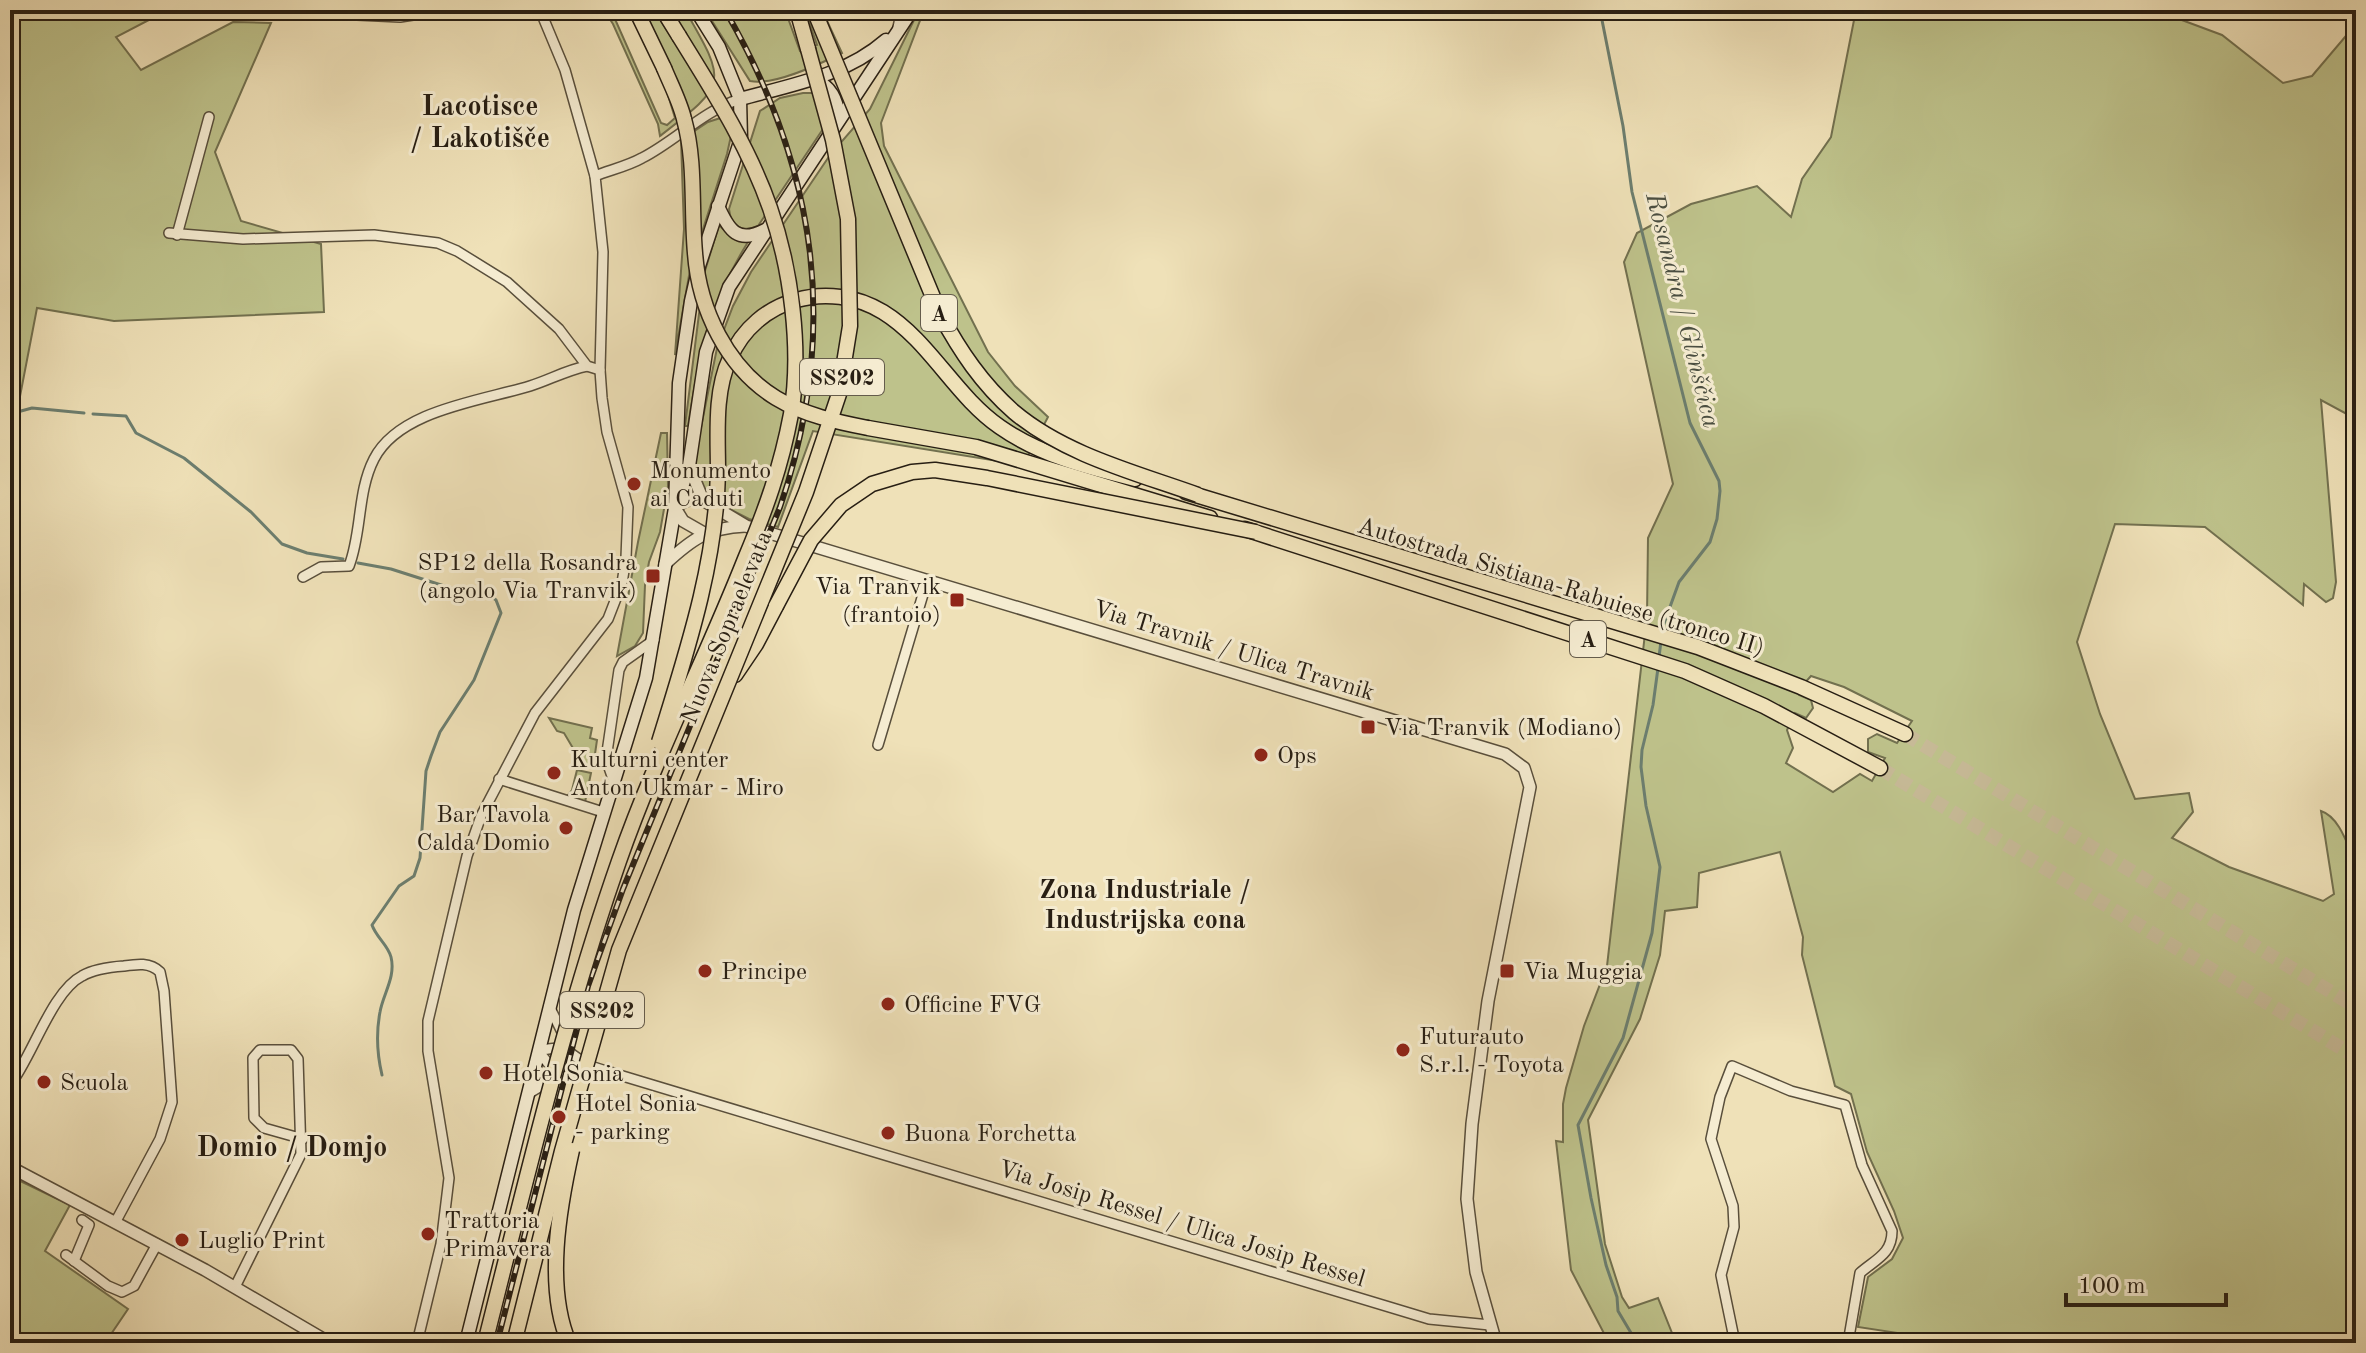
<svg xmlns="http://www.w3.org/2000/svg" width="2366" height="1353" font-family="'Old Standard TT',serif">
<rect width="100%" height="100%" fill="#efe1b8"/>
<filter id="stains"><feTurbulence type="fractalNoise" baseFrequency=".0025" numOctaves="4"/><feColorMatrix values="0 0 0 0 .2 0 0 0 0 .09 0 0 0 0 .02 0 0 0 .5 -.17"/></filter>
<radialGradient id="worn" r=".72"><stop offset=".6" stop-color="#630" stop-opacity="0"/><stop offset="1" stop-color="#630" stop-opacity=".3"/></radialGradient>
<g fill="#bec28b" stroke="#72704f" stroke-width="2" fill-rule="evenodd">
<polygon points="10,10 168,10 116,37 141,70 233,22 271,23 215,152 241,221 321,244 324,312 114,321 37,308 17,412 10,411"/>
<path d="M 604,10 L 611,10 L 661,123 L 667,125 L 675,118 L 642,10 L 654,10 L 673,40 L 684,32 L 671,10 L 685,10 C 728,84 727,84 660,136 L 658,124 L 613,24 Z"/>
<path d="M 705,10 L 785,10 L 800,51 L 817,45 L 805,10 L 822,10 L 842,53 C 820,64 773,86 750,81 Z"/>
<polygon points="919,10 924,10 881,123 884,146 988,352 1015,386 1048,417 1023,465 813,431 778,527 749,519 712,500 700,482 694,462 717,348 733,306 751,272 830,155 870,109"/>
<path d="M 1856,10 L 2147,10 L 2163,13 L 2222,35 L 2283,83 L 2312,76 L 2356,24 L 2356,419 L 2321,400 L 2336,582 L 2333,598 L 2326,602 L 2304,584 L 2303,605 L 2205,527 L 2115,524 L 2077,642 L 2100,714 L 2135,799 L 2189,793 L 2193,812 L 2172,838 L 2229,867 L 2323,901 L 2334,894 L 2321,811 C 2340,817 2348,847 2356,864 L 2356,1343 L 1897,1343 L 1898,1333 L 1858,1327 L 1868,1277 L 1892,1259 L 1903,1238 L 1894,1211 L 1867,1152 L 1851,1094 L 1835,1086 L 1802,955 L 1803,937 L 1780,852 L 1699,873 L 1697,907 L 1665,911 L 1660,955 L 1640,1019 L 1588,1120 L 1605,1244 L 1622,1297 L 1629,1308 L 1658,1298 L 1676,1343 L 1609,1343 L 1571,1270 L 1556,1141 L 1563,1142 L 1563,1104 L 1566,1088 L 1584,1026 L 1607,966 L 1647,616 L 1648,538 L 1673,484 L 1624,262 L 1637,233 L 1691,204 L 1757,186 L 1791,217 L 1802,179 L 1831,137 ZM 1811,676 L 1844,687 L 1912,721 L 1897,743 L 1877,734 L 1868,739 L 1868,752 L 1885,758 L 1872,781 L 1860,774 L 1833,792 L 1786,763 L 1793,748 L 1787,730 L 1795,713 L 1806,718 L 1813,708 L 1811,700 L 1799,695 L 1801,687 Z"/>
<path d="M 803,93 L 813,93 L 827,123 L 758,226 C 741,233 731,226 729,209 L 760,111 L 780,98 Z"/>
<polygon points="736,113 727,154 690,270 675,355 684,229 681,140 708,122"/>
<path d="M 719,225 L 731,237 L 748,242 C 707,308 700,351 688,426 L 685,426 L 704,274 Z"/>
<polygon points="661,433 667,433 668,486 660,532 649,562 645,585 643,633 635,646 617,656 638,542"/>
<polygon points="549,718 592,728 590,738 597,740 593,768 583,765 564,733 557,731"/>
<polygon points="577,770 591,773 585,802 568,795 572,790"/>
<polygon points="10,1176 70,1205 45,1251 128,1309 105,1343 10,1343"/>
</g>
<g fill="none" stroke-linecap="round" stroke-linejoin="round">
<g stroke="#6c7e6f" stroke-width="3">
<polyline points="1600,10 1623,126 1632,192 1690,423 1719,481 1720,491 1717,519 1710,542 1679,582 1662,629"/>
<polyline points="10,414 32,408 84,413"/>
<polyline points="93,414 126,416 136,433 184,458 251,512 282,544 307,553 343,559"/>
<path d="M 358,563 L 391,569 L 460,591 L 488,594 L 496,600 L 501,613 L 474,680 L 440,732 L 431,756 L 426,771 L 420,858 L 414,876 L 399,886 L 372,925 C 376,937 388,945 391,957 C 396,977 383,994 380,1012 C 376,1033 377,1054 382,1075"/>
<polyline points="1659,657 1661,641"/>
<polyline points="1637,1343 1618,1311 1617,1297 1606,1265 1591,1198 1578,1125 1623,1038 1652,933 1660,867 1646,806 1641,767 1642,750 1653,705 1658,668"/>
</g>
<g stroke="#c7ba97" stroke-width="14" stroke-dasharray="14 7" stroke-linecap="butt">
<polyline points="1905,734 2356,1007"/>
<polyline points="1880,768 2356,1057"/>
</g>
<defs>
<g id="minor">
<polyline points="250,10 400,17 413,15 417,10"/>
<polyline points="540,10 565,70 595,176"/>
<polyline points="898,27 902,10"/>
<polyline points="169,233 243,239 374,235 438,243 457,251 507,282 559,329 587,366 600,370"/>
<polyline points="177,235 209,117"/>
<path d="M 303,577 L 321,567 L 349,566 C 362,533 357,492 374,459 C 399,410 481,401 530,386 C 549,380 567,370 587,366"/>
<polyline points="878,745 927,581"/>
<polyline points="499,779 603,812"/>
<polyline points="613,779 606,759 619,670 623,662 654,640"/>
<polyline points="549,1006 564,1036"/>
<path d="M 567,1071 L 553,1069 L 538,1051 C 572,1043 565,1054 591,1066 C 598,1069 607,1071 616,1074 L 1429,1319 L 1490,1325"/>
<path d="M 10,1085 C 32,1057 52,991 82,976 C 94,969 110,967 124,966 C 137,964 150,962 160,972 L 164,991 L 172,1102 L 160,1139 L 116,1221"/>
<polyline points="528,1094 559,1075 588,1065"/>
<polyline points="66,1255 108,1286 122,1292 134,1286 157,1244"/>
<polyline points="74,1261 89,1225 82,1220"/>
<polyline points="235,1287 301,1154 298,1059 291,1050 260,1050 253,1058 254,1118 264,1128 303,1139"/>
<path d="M 417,1343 L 441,1244 L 449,1178 L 428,1051 L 428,1021 L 467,856 L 481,816 L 535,713 L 608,619 L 622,583 L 626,558 L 628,507 L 607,432 L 602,398 L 600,370 L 603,252 L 595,176 C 610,170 628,166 642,158 C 677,140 701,112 740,99"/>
<path d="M 1735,1343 L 1721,1275 L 1734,1227 L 1733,1206 L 1711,1139 L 1720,1097 L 1732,1066 L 1791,1091 L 1845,1105 L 1862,1165 L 1892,1231 C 1892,1254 1876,1259 1860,1273 L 1848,1343"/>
</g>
<g id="tertiary">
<polyline points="689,466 703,500 746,526 1505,754 1524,768 1530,787 1488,1001 1472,1124 1467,1199 1476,1272 1496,1343"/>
<path d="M 703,500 C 691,498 684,500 675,508 L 683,521 L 704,533"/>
<path d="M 665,564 C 692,539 707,528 745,526"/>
<polyline points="10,1167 205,1270 330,1343"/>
</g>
<g id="secondary">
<path d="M 813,79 C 832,86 836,100 840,118"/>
<path d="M 740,99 C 791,85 845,76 886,40"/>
<path d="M 718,206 C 729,231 738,244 765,230"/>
<polyline points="677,502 689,466 706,352 729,287 912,10"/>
<polyline points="466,1343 574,910 646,678 675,508 679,383 691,301 699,266 741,139 740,99 719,47 696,10"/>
</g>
<g id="trunk">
<polyline points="636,10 664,68"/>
<polyline points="663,10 679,36"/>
<polyline points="797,10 808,49"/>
<polyline points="868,428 976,447 1210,518"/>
<path d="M 718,472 C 718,435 714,392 730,358 C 756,298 829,279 883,312 C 930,341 955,396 1000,427 C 1040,455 1087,467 1135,479"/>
<polyline points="1186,492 1698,647 1801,687 1905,734"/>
<polyline points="1245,529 1685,671 1764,706 1880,768"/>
<polyline points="735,675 756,644 776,606"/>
</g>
</defs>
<use href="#minor" stroke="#594f3c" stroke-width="12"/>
<use href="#tertiary" stroke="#594f3c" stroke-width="14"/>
<use href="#secondary" stroke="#271e13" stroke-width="15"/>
<use href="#trunk" stroke="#271e13" stroke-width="17"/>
<use href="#minor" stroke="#f5ecd1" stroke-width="9"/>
<use href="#tertiary" stroke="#f5ecd1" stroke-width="11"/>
<use href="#secondary" stroke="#f5ecd1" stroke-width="12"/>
<use href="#trunk" stroke="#efe1b8" stroke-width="14"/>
<defs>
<path id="rail" d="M 497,1343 L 588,986 L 623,889 L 780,507 C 840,331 818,170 725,10"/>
</defs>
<use href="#rail" stroke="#271e13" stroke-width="6"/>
<use href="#rail" stroke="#f5ecd1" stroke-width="3" stroke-dasharray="9" stroke-linecap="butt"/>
<defs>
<g id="trunk-bridge">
<path d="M 814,10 L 940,314 C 960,351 982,384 1014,412 C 1065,455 1137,473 1198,495"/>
<path d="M 664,68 C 671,85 680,102 684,119 C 696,162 691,209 695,253 C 699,309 727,368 776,398 C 804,415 837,422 868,428"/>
<polyline points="776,606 811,540 841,505 872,484 912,472 935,470 987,478 1256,532"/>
<path d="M 659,742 C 686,654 716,565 718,472"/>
<path d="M 485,1343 C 526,1181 564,1018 619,861 C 655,758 705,660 745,559 C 766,509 781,467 791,414 C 802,350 791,268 770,208 C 749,147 713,91 679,36"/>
<polyline points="514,1343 562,1151 619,950 806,492 839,394 850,326 848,219 833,140 808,49"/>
<path d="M 569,1343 C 545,1287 559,1208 572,1150"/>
</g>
</defs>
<use href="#trunk-bridge" stroke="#271e13" stroke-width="17" stroke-linecap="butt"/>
<use href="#trunk-bridge" stroke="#efe1b8" stroke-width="14"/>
</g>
<g fill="#8f2418" stroke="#f5ecd1" stroke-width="3">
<circle cx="634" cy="484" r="8"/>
<rect x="645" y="568" width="16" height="16" rx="4"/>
<rect x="949" y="592" width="16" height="16" rx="4"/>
<rect x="1360" y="719" width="16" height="16" rx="4"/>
<circle cx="1261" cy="755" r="8"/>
<circle cx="554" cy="773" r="8"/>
<circle cx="566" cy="828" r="8"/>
<circle cx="705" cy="971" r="8"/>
<rect x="1499" y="963" width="16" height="16" rx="4"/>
<circle cx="888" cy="1004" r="8"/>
<circle cx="1403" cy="1050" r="8"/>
<circle cx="486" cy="1073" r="8"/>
<circle cx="44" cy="1082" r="8"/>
<circle cx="559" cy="1117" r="8"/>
<circle cx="888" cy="1133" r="8"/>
<circle cx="428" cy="1234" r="8"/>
<circle cx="182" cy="1240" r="8"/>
</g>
<g text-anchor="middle" stroke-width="6" stroke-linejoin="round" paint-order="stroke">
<g fill="#f5ecd1" stroke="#655c4c" stroke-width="2">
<rect x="921" y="295" width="36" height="36" rx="6"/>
<rect x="800" y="359" width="84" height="36" rx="6"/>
<rect x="1570" y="621" width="36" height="36" rx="6"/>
<rect x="560" y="992" width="84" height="36" rx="6"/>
</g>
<g font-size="22" font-weight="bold" fill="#271e13">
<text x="939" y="321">A</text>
<text x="842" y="385">SS202</text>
<text x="1588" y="647">A</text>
<text x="602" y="1018">SS202</text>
</g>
<g font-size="24" fill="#271e13" stroke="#f5ecd1" text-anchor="start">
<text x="650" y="478">Monumento<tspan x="650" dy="28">ai Caduti</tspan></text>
<text x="637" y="570" text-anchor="end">SP12 della Rosandra<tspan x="637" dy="28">(angolo Via Tranvik)</tspan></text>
<text x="941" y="594" text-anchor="end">Via Tranvik<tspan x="941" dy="28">(frantoio)</tspan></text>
<text x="1384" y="735">Via Tranvik (Modiano)</text>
<text x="1277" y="763">Ops</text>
<text x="570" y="767">Kulturni center<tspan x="570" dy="28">Anton Ukmar - Miro</tspan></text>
<text x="550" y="822" text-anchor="end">Bar Tavola<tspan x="550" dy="28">Calda Domio</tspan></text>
<text x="721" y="979">Principe</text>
<text x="1523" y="979">Via Muggia</text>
<text x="904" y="1012">Officine FVG</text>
<text x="1419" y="1044">Futurauto<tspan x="1419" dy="28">S.r.l. - Toyota</tspan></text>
<text x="502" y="1081">Hotel Sonia</text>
<text x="60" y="1090">Scuola</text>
<text x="575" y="1111">Hotel Sonia<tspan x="575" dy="28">- parking</tspan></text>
<text x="904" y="1141">Buona Forchetta</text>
<text x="444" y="1228">Trattoria<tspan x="444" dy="28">Primavera</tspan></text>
<text x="198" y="1248">Luglio Print</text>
</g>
<g font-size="24" fill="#271e13" stroke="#f5ecd1">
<text transform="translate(1561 586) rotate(17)" y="8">Autostrada Sistiana-Rabuiese (tronco II)</text>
<text transform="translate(726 627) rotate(-68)" y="8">Nuova Sopraelevata</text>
<text transform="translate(1234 650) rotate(17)" y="8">Via Travnik / Ulica Travnik</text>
<text transform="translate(1182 1223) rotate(17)" y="8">Via Josip Ressel / Ulica Josip Ressel</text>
</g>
<g font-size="26" font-style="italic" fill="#4a4e41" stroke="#f5ecd1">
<text transform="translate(1684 310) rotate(76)" y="9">Rosandra / Glinščica</text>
</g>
<g font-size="26" font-weight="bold" fill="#271e13" stroke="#f5ecd1">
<text x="1145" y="898">Zona Industriale /<tspan x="1145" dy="30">Industrijska cona</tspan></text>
</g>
<g font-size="28" font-weight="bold" fill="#271e13" stroke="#f5ecd1">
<text x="480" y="115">Lacotisce<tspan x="480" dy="32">/ Lakotišče</tspan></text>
<text x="292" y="1156">Domio / Domjo</text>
</g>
</g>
<rect width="2366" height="1353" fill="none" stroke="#efe1b8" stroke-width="40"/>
<rect x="12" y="12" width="2342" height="1329" fill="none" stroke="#271e13" stroke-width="4"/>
<rect x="20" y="20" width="2326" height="1313" fill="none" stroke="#271e13" stroke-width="2"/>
<path d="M2066 1293v12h160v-12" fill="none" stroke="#271e13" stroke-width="4"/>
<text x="2078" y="1293" font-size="24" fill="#271e13" stroke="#f5ecd1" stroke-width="6" paint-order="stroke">100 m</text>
<rect width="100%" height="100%" filter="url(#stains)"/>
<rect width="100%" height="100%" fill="url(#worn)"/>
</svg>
